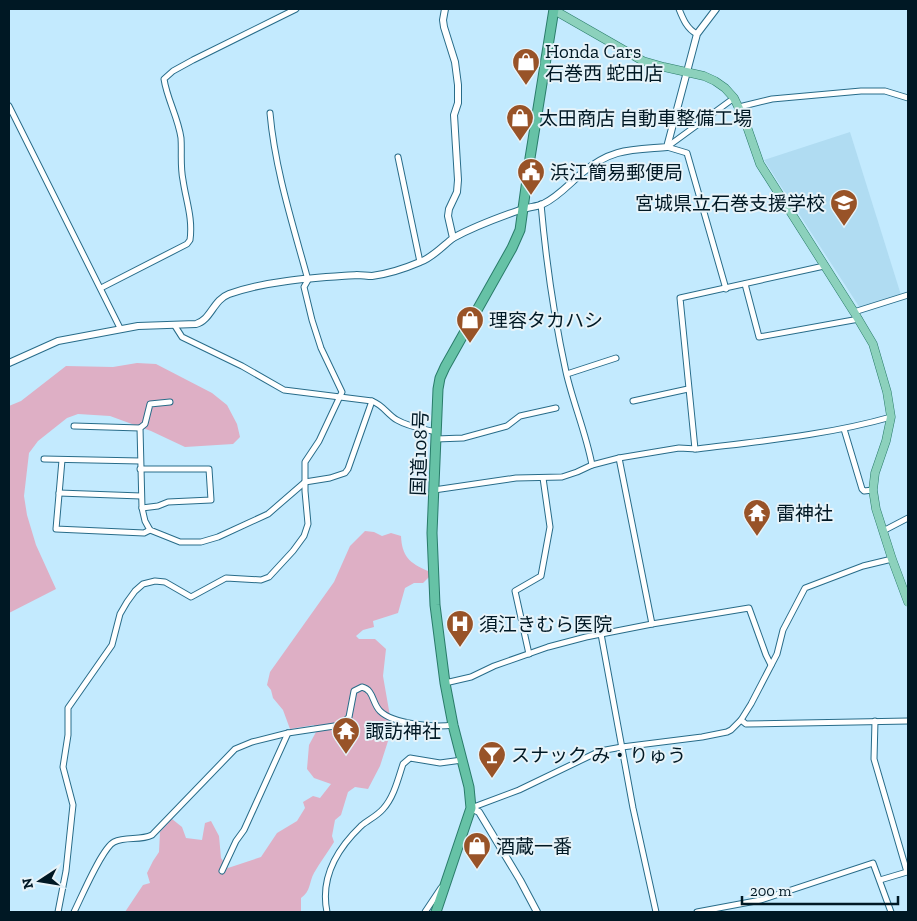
<svg xmlns="http://www.w3.org/2000/svg" width="917" height="921" font-family="'Zilla Slab','Noto Sans JP',serif">
<rect width="100%" height="100%" fill="#c3eafe"/>
<polygon fill="#b0dcf2" points="850,132 901,295 860,308 764,160"/>
<g fill="#deafc5">
<polygon points="137,363 156,364 212,393 227,405 237,424 240,437 233,444 185,447 151,431 110,416 78,414 67,418 38,441 29,453 24,496 27,515 36,545 56,589 9,613 9,406 21,401 66,366 113,367"/>
<path d="M 365,531 L 374,532 L 382,536 L 391,533 L 401,536 C 402,556 409,563 428,571 L 429,577 L 423,583 L 414,583 L 405,588 L 398,613 L 373,621 L 374,627 L 363,630 L 356,636 L 359,639 L 375,639 L 386,649 L 383,676 L 391,722 L 389,738 L 380,766 L 368,789 L 355,787 L 348,792 L 341,815 L 335,820 L 332,836 L 334,842 C 328,852 320,862 314,873 C 309,882 311,891 301,898 L 301,912 L 125,912 L 143,885 L 150,883 L 147,873 L 153,861 L 159,852 L 160,832 L 172,819 L 182,827 L 186,838 L 202,840 L 205,823 L 211,821 L 219,836 L 221,858 L 228,868 L 261,857 L 277,833 L 297,821 L 305,808 L 303,802 L 313,796 L 320,798 L 331,784 L 314,778 L 307,769 L 309,745 L 316,732 L 314,725 L 290,729 L 283,710 L 273,698 L 271,690 L 267,685 L 270,672 L 334,582 L 350,546 Z"/>
</g>
<g fill="none" stroke-linecap="round" stroke-linejoin="round">
<defs>
<g id="minor">
<path d="M 679,9 C 683,19 687,29 697,34"/>
<polyline points="9,106 120,328"/>
<polyline points="739,107 772,99 861,91 885,91 908,98"/>
<polyline points="667,147 687,153 726,289"/>
<polyline points="667,147 734,98"/>
<polyline points="398,157 420,262"/>
<path d="M 541,204 C 546,261 554,317 566,372 C 573,403 586,433 592,465"/>
<polyline points="745,284 759,337 859,319"/>
<path d="M 101,288 L 187,244 L 190,240 C 193,218 186,201 183,180 C 180,166 182,151 181,138 C 178,117 167,99 164,79 L 173,71 L 193,60 L 296,9"/>
<polyline points="854,312 908,295"/>
<path d="M 175,326 L 182,337 L 242,366 L 284,390 L 372,401 C 383,405 388,415 397,420 C 409,427 424,429 436,432"/>
<polyline points="567,374 616,358"/>
<polyline points="633,401 688,389"/>
<polyline points="170,402 150,404 145,424 140,428 142,508 145,521 150,530 180,542 201,542 218,537 268,514 305,482 330,478 345,473 348,469 372,401"/>
<polyline points="74,426 140,428"/>
<polyline points="844,429 862,489 864,491 873,490"/>
<polyline points="436,439 463,438 507,426 520,416 556,408"/>
<polyline points="695,449 680,298 824,266"/>
<polyline points="619,458 652,624"/>
<polyline points="44,459 140,461"/>
<polyline points="62,460 56,529 144,533 150,530"/>
<polyline points="140,469 209,469 211,500 168,502 158,506 142,508"/>
<path d="M 434,490 L 516,478 L 562,477 L 577,472 L 592,465 L 619,458 L 679,448 L 697,449 C 762,441 828,435 891,417"/>
<polyline points="59,493 141,496"/>
<polyline points="883,531 908,518"/>
<polyline points="601,634 633,808 656,912"/>
<polyline points="529,654 515,591 541,576 550,527 543,478"/>
<polyline points="445,683 471,677 494,666 548,647 586,637 652,624 749,608 766,655 771,665"/>
<polyline points="741,720 746,724 908,721"/>
<polyline points="875,721 874,759 907,872 880,880"/>
<polyline points="471,808 519,790 600,751 622,747 702,737 727,732 731,730 741,720 751,704 777,654 783,630 805,588 863,566 892,559"/>
<polyline points="222,871 236,841 244,830 288,733"/>
<path d="M 58,912 L 66,871 L 72,814 L 73,805 L 63,767 L 68,735 L 68,708 L 112,645 L 120,614 L 127,602 L 135,591 L 143,584 L 155,581 L 165,582 L 191,597 L 226,578 L 261,580 L 269,577 L 293,551 L 304,536 L 308,524 L 305,491 L 305,462 L 319,441 L 342,392 L 321,348 L 312,320 L 304,287 L 308,280 C 293,225 275,170 270,113"/>
<path d="M 74,912 C 81,898 102,848 114,842 C 126,836 140,841 152,835 L 235,749 L 252,742 L 288,733 L 341,725 L 349,717 L 354,691 L 362,687 C 374,690 372,703 380,711 C 393,724 435,728 453,725"/>
<path d="M 327,912 C 320,878 337,849 361,826 C 368,820 377,816 383,809 C 394,797 398,779 403,764 L 410,758 L 440,763 L 462,760"/>
<polyline points="425,912 441,888"/>
<polyline points="697,912 761,900 873,863 891,912"/>
</g>
<g id="tertiary">
<path d="M 453,238 C 475,226 497,218 520,210 C 528,207 536,207 543,204 C 558,197 569,184 582,173 C 612,148 631,150 667,147 L 697,34 L 716,9"/>
<path d="M 9,363 L 58,341 L 138,326 L 196,324 C 211,320 213,300 229,294 C 268,280 315,278 357,275 C 362,275 367,276 372,276 C 387,274 406,268 420,262 C 432,258 443,246 453,238 L 448,216 L 449,209 L 457,192 L 458,180 L 454,115 L 458,103 L 458,85 L 455,62 L 444,27 L 443,20 L 445,9"/>
<polyline points="471,808 479,812 520,880 537,912"/>
</g>
<polyline id="primary" points="554,10 643,61 664,67 704,76 715,81 725,88 734,98 745,121 760,164 854,312 873,344 887,392 891,417 886,441 875,473 873,490 876,509 892,559 908,602"/>
<polyline id="trunk" points="436,912 471,808 469,787 453,725 445,683 435,605 432,533 438,389 440,378 445,367 512,248 520,230 530,158 554,9"/>
</defs>
<use href="#minor" stroke="#286c89" stroke-width="7"/>
<use href="#tertiary" stroke="#286c89" stroke-width="8"/>
<use href="#primary" stroke="#297c6a" stroke-width="9"/>
<use href="#trunk" stroke="#297c6a" stroke-width="11"/>
<use href="#minor" stroke="#fff" stroke-width="5"/>
<use href="#tertiary" stroke="#fff" stroke-width="6"/>
<use href="#primary" stroke="#8cd1bc" stroke-width="8"/>
<use href="#trunk" stroke="#66c2a6" stroke-width="9"/>
</g>
<defs>
<symbol id="shop-pin" viewBox="-11 -11 22 30"><path d="M0 17L-7.5 6A9.5 9.5 0 1 1 7.5 6Z" fill="#985328" stroke="#e6f3f9"/><path d="M-5-2.5h2.3a2.7 3.5 0 0 1 5.4 0H5L5.5 6h-11ZM-1.5-2.5h3a1.5 2.3 0 0 0-3 0Z" fill="#fff"/></symbol>
<symbol id="civic-pin" viewBox="-11 -11 22 30"><path d="M0 17L-7.5 6A9.5 9.5 0 1 1 7.5 6Z" fill="#985328" stroke="#e6f3f9"/><path d="M-.6-6.5H3V-4.5H.6V-3L4-1V1h2V6H-6V1h2V-1L-.6-3ZM-1.2 2.5V6h2.4V2.5Z" fill="#fff"/></symbol>
<symbol id="school-pin" viewBox="-11 -11 22 30"><path d="M0 17L-7.5 6A9.5 9.5 0 1 1 7.5 6Z" fill="#985328" stroke="#e6f3f9"/><path d="M0-5L7-2L0 1L-7-2ZM-4 1L0 2.5L4 1V4Q0 6-4 4Z" fill="#fff"/></symbol>
<symbol id="temple-pin" viewBox="-11 -11 22 30"><path d="M0 17L-7.5 6A9.5 9.5 0 1 1 7.5 6Z" fill="#985328" stroke="#e6f3f9"/><path d="M0-6L5-2H3V0L6.5 2.5H4V6H1.5V3h-3V6H-4V2.5H-6.5L-3 0V-2H-5Z" fill="#fff"/></symbol>
<symbol id="hospital-pin" viewBox="-11 -11 22 30"><path d="M0 17L-7.5 6A9.5 9.5 0 1 1 7.5 6Z" fill="#985328" stroke="#e6f3f9"/><path d="M-5-5h3v3.5h4V-5h3V5h-3V1.5h-4V5h-3Z" fill="#fff"/></symbol>
<symbol id="bar-pin" viewBox="-11 -11 22 30"><path d="M0 17L-7.5 6A9.5 9.5 0 1 1 7.5 6Z" fill="#985328" stroke="#e6f3f9"/><path d="M-6-5H6L.8 .8V4.5H3.5V6h-7V4.5H-.8V.8Z" fill="#fff"/></symbol>
</defs>
<g fill-rule="evenodd">
<use href="#shop-pin" x="510" y="46" width="32" height="43"/>
<use href="#shop-pin" x="504" y="102" width="32" height="43"/>
<use href="#civic-pin" x="515" y="156" width="32" height="43"/>
<use href="#school-pin" x="828" y="187" width="32" height="43"/>
<use href="#shop-pin" x="454" y="304" width="32" height="43"/>
<use href="#temple-pin" x="741" y="497" width="32" height="43"/>
<use href="#hospital-pin" x="444" y="608" width="32" height="43"/>
<use href="#temple-pin" x="330" y="715" width="32" height="43"/>
<use href="#bar-pin" x="476" y="739" width="32" height="43"/>
<use href="#shop-pin" x="461" y="830" width="32" height="43"/>
</g>
<g text-anchor="middle" stroke-width="4" stroke-linejoin="round" paint-order="stroke">
<g font-size="19" fill="#001824" stroke="#e6f3f9" text-anchor="start">
<text x="545" y="58">Honda Cars<tspan x="545" dy="22">石巻西 蛇田店</tspan></text>
<text x="539" y="125">太田商店 自動車整備工場</text>
<text x="550" y="179">浜江簡易郵便局</text>
<text x="825" y="210" text-anchor="end">宮城県立石巻支援学校</text>
<text x="489" y="327">理容タカハシ</text>
<text x="776" y="520">雷神社</text>
<text x="479" y="631">須江きむら医院</text>
<text x="365" y="738">諏訪神社</text>
<text x="511" y="762">スナック み・りゅう</text>
<text x="496" y="853">酒蔵一番</text>
</g>
<g font-size="19" fill="#001824" stroke="#e6f3f9">
<text transform="translate(419 453) rotate(-88)" y="7">国道108号</text>
</g>
</g>
<rect width="917" height="921" fill="none" stroke="#001824" stroke-width="20"/>
<g transform="translate(40 881) rotate(258)" stroke="#e6f3f9" stroke-width="4" paint-order="stroke">
<path d="M0-4L9 19L0 12L-9 19Z" fill="#001824"/>
<text y="-8" font-size="14" font-weight="bold" text-anchor="middle" fill="#001824">N</text>
</g>
<path d="M742 896v8h156v-8" fill="none" stroke="#001824" stroke-width="2.5"/>
<text x="750" y="896" font-size="15" fill="#001824" stroke="#e6f3f9" stroke-width="4" paint-order="stroke">200 m</text>
</svg>
